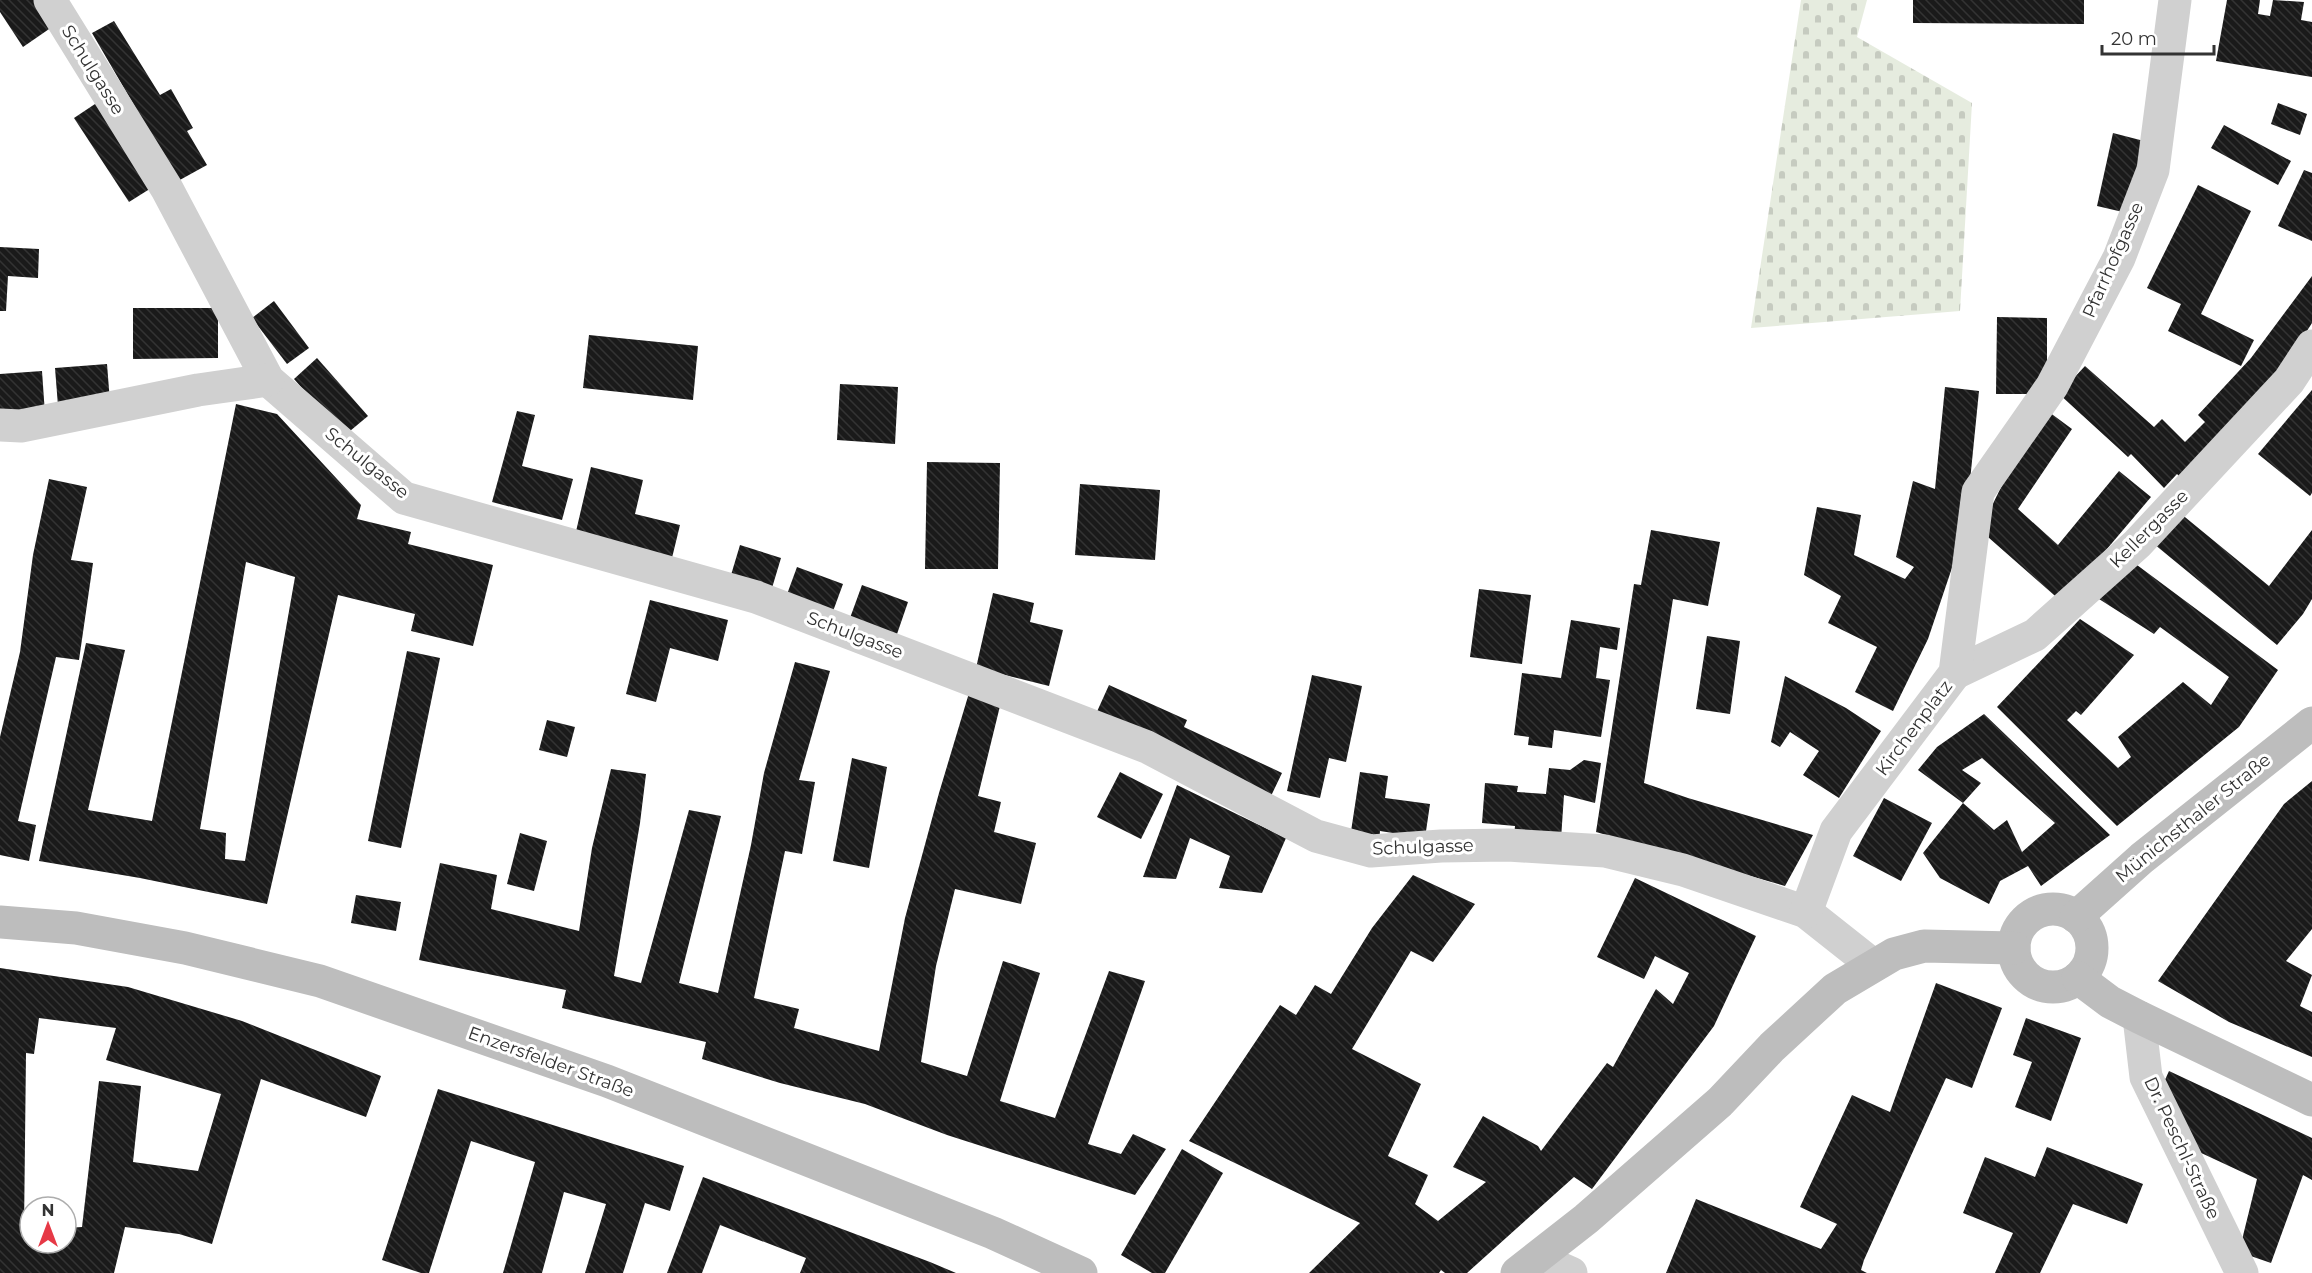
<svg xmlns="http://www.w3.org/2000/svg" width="2312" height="1273" font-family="Montserrat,sans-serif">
<defs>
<pattern id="cemetery-stones" width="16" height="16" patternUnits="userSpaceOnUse" patternTransform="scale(1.5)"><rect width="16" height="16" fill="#e6ecdf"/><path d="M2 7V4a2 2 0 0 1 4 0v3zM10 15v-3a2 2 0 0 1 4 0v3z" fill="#c6cbc0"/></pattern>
<pattern id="building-back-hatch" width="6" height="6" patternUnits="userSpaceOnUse" patternTransform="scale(1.5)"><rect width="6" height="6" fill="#1a1a1a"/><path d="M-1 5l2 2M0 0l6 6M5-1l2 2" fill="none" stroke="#333"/></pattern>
</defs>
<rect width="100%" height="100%" fill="#fff"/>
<polygon fill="url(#cemetery-stones)" points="1801,0 1867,0 1857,37 1972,103 1960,311 1751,328"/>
<g fill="url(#building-back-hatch)" fill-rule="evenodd">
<polygon points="0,0 34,0 52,27 23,47 0,12"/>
<polygon points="1913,0 2084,0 2084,24 1913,23"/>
<polygon points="2227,0 2260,0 2258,14 2270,16 2273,0 2304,2 2301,20 2312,22 2312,77 2216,61"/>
<polygon points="114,21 160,95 171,89 193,128 187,131 207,165 178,181 92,33"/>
<polygon points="101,100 156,185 129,202 74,118"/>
<polygon points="2278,103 2307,114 2300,135 2271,124"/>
<polygon points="2224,125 2291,161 2278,185 2211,148"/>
<polygon points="2113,133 2144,141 2127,213 2097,206"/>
<polygon points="2304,170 2312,173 2312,241 2278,226"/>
<polygon points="2198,185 2251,211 2201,314 2254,340 2241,366 2168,331 2181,304 2147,288"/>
<polygon points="0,247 39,249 38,278 8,276 6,311 0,311"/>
<polygon points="2312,276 2312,323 2275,381 2184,481 2177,474 2164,488 2131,454 2128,457 2059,394 2085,366 2154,427 2162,419 2185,442 2205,422 2198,415 2251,358"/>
<polygon points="274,301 309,348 287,364 252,318"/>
<polygon points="133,308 218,308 218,358 133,359"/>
<polygon points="1997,317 2047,318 2047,394 1996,394"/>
<polygon points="589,335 698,346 693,400 583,388"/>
<polygon points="317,358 368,416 344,436 294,379"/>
<polygon points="107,364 110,402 58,406 55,368"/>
<polygon points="42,371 45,414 0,417 0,374"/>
<polygon points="840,384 898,387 895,444 837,440"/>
<polygon points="1945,387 1979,391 1968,501 1955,559 1928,639 1893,711 1855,692 1877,647 1828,623 1841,596 1804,575 1817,507 1861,515 1854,555 1905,579 1914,567 1896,557 1913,481 1935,489"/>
<polygon points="2312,390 2312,493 2310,496 2258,454"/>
<path d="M 236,404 L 277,414 L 361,505 L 357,519 L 411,532 L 408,544 L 493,565 L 473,646 L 411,631 L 415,614 L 338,595 L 267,904 L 140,878 L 39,861 L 86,643 L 125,650 L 88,810 L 152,821 ZM 246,562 L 295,577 L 245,861 L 225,859 L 226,833 L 200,829 Z"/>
<polygon points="517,411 535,415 522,466 573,479 562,520 492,502"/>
<polygon points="2049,412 2072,429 2018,509 2058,545 2119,471 2151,497 2062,602 1980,530 2009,471"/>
<polygon points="927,462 1000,463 998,569 925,569"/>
<polygon points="591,467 643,480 635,514 680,525 671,562 574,540"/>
<polygon points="49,479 87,487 71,560 93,563 79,660 56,657 18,821 36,825 29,861 0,855 0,737 20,652 33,555"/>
<polygon points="1080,484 1160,490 1155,560 1075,555"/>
<polygon points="2180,513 2269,586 2312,530 2312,599 2303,614 2277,645 2154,544"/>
<polygon points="1651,530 1720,542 1708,606 1673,599 1644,783 1688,798 1813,835 1785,886 1596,832 1634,584 1641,585"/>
<polygon points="740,545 781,558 772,588 731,575"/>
<polygon points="2133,562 2278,670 2239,727 2117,826 1997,707 2080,619 2134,655 2081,715 2076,711 2067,720 2118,768 2131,757 2118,737 2183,682 2211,705 2229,677 2160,627 2154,634 2099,599"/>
<polygon points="797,567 843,584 832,614 786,597"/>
<polygon points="862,585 908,602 897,634 850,618"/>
<polygon points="1479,589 1531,595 1522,664 1470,657"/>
<polygon points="993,593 1034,603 1030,622 1063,630 1049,686 976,668"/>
<polygon points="650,600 728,620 718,661 670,648 656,702 626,694"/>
<polygon points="1571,620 1620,628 1617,650 1600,647 1596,678 1610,680 1601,737 1554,730 1552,748 1528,745 1529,737 1514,735 1522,673 1561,678"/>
<polygon points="1707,636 1740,641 1730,714 1696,709"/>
<polygon points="407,651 440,658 401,848 368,841"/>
<polygon points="795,662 830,671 799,780 815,782 802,854 785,851 754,998 799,1009 794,1028 879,1051 905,918 939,793 969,693 1000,706 978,796 1001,802 994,832 1036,843 1021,904 955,889 936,966 921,1062 967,1076 1003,961 1040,973 1000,1101 1055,1118 1109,971 1145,981 1088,1144 1121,1154 1133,1134 1166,1149 1135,1195 947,1135 865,1104 780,1083 702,1059 706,1042 562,1008 566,990 419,960 440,863 497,875 491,909 579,931 592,848 611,769 646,774 640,823 614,976 641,983 689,810 721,816 679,983 718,993 751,845 764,773"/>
<polygon points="1312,675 1362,686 1346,762 1329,758 1320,798 1287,791"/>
<polygon points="1785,676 1846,708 1881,731 1839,798 1803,775 1819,751 1790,732 1780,747 1771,742"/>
<polygon points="1109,685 1187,720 1184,727 1282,773 1271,796 1095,716"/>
<polygon points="1984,714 2110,835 2041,886 2028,866 2000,881 1989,904 1940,878 1923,853 1963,803 1994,830 2007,820 2022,852 2055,823 1982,758 1962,770 1981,783 1963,803 1918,770 1937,747"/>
<polygon points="547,720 575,727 567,757 539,750"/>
<polygon points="852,758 887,767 869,868 833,861"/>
<polygon points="1584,760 1601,763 1595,803 1564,795 1561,839 1514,836 1515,826 1482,823 1485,783 1518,786 1517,792 1546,794 1549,768 1570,770"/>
<polygon points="1120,772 1163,794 1141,839 1097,817"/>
<polygon points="1360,772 1388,776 1385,798 1430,804 1425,838 1380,831 1379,843 1350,838"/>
<polygon points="2312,781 2312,929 2286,961 2312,975 2300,1006 2312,1012 2312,1057 2229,1022 2158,981 2284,804"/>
<polygon points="1177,785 1286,838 1262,893 1219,888 1230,856 1190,838 1176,879 1143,877"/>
<polygon points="1884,798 1932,823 1901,881 1853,856"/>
<polygon points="520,833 547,841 534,891 507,884"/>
<polygon points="1413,875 1475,904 1433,962 1411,951 1352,1049 1421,1084 1388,1156 1428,1175 1415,1204 1438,1221 1486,1182 1453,1167 1483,1116 1538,1146 1541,1151 1607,1063 1613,1067 1656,989 1673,1004 1689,973 1655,956 1644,979 1597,957 1635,878 1756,936 1714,1026 1592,1189 1574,1177 1467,1273 1445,1273 1441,1270 1439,1273 1309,1273 1360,1223 1189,1141 1280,1005 1296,1015 1315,985 1331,994 1372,928"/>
<polygon points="356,895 401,902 396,931 351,923"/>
<path d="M 0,968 L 128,987 L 242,1021 L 381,1076 L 366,1117 L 261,1079 L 212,1244 L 179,1234 L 125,1227 L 114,1273 L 0,1273 ZM 39,1018 L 116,1028 L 106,1060 L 221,1094 L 198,1171 L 133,1162 L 141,1086 L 99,1081 L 82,1227 L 66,1228 L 66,1243 L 30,1243 L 30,1229 L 24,1229 L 26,1053 L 34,1054 Z"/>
<polygon points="1936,983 2002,1008 1972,1088 1946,1078 1864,1260 1861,1270 1867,1273 1666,1273 1696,1199 1821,1249 1837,1224 1800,1207 1852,1095 1890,1112"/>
<polygon points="2026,1018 2081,1038 2051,1121 2015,1107 2032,1062 2013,1055"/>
<polygon points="2169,1071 2312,1138 2312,1180 2303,1175 2271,1263 2239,1252 2257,1179 2184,1145 2159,1093"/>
<polygon points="438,1089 684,1166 670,1211 645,1203 623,1273 585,1273 606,1204 564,1192 542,1273 503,1273 535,1162 471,1141 429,1273 421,1273 382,1260"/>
<polygon points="2047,1147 2143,1184 2127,1224 2073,1204 2040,1273 1995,1273 2013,1233 1963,1213 1985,1157 2035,1177"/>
<polygon points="1182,1149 1223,1173 1165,1273 1152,1273 1121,1255"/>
<polygon points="703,1177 930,1262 956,1273 800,1273 806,1258 720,1225 702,1273 667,1273"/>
</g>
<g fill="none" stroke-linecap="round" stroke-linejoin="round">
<g stroke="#d0d0d0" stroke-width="33">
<polyline points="50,0 167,189 268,380 404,498 756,597 1147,747 1316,836 1371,851 1441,846 1508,845 1605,851 1683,870 1806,912 1873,965"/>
<polyline points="0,425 21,426 198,390 268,380"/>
<polyline points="1955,673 2035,635 2137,544 2289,381 2312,346"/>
<polyline points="1806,912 1836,831 1955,673 1978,492 2052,386 2119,258 2153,170 2175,0"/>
<polyline points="2139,1017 2146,1077 2242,1273"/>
<polyline points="1537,1258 1571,1273"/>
</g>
<g stroke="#bdbdbd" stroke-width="33">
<circle cx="2053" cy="948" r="39"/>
<polyline points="2076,917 2142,858 2312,723"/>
<polyline points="0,922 76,928 185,948 320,981 607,1081 993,1233 1081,1273"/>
<polyline points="2078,978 2110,1002 2139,1017 2312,1100"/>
<polyline points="1517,1273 1586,1219 1720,1102 1772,1047 1835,989 1894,954 1924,946 2014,948"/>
</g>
</g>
<g text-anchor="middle" stroke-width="6" stroke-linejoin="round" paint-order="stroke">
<g font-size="18" fill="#333" stroke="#fff">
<text transform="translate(93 70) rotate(58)" y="6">Schulgasse</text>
<text transform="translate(2113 260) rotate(-66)" y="6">Pfarrhofgasse</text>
<text transform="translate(367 463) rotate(39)" y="6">Schulgasse</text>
<text transform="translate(2149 529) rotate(-45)" y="6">Kellergasse</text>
<text transform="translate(855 635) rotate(21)" y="6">Schulgasse</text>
<text transform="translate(1914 728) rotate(-53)" y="6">Kirchenplatz</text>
<text transform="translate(2193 818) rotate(-39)" y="6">Münichsthaler Straße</text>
<text transform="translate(1423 847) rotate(-2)" y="6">Schulgasse</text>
<text transform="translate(551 1062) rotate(20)" y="6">Enzersfelder Straße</text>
<text transform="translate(2182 1148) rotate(65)" y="6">Dr. Peschl-Straße</text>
</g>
</g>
<g transform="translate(48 1225)"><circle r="28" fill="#ffffff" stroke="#adadad" stroke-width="1.5"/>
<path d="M0-4.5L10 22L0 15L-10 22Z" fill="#e63946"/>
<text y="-9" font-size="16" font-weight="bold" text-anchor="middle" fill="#333333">N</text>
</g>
<path d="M2102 45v9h112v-9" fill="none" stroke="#333333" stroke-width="3"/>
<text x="2111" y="45" font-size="18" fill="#333333" stroke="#ffffff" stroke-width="4.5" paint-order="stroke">20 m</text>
</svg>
